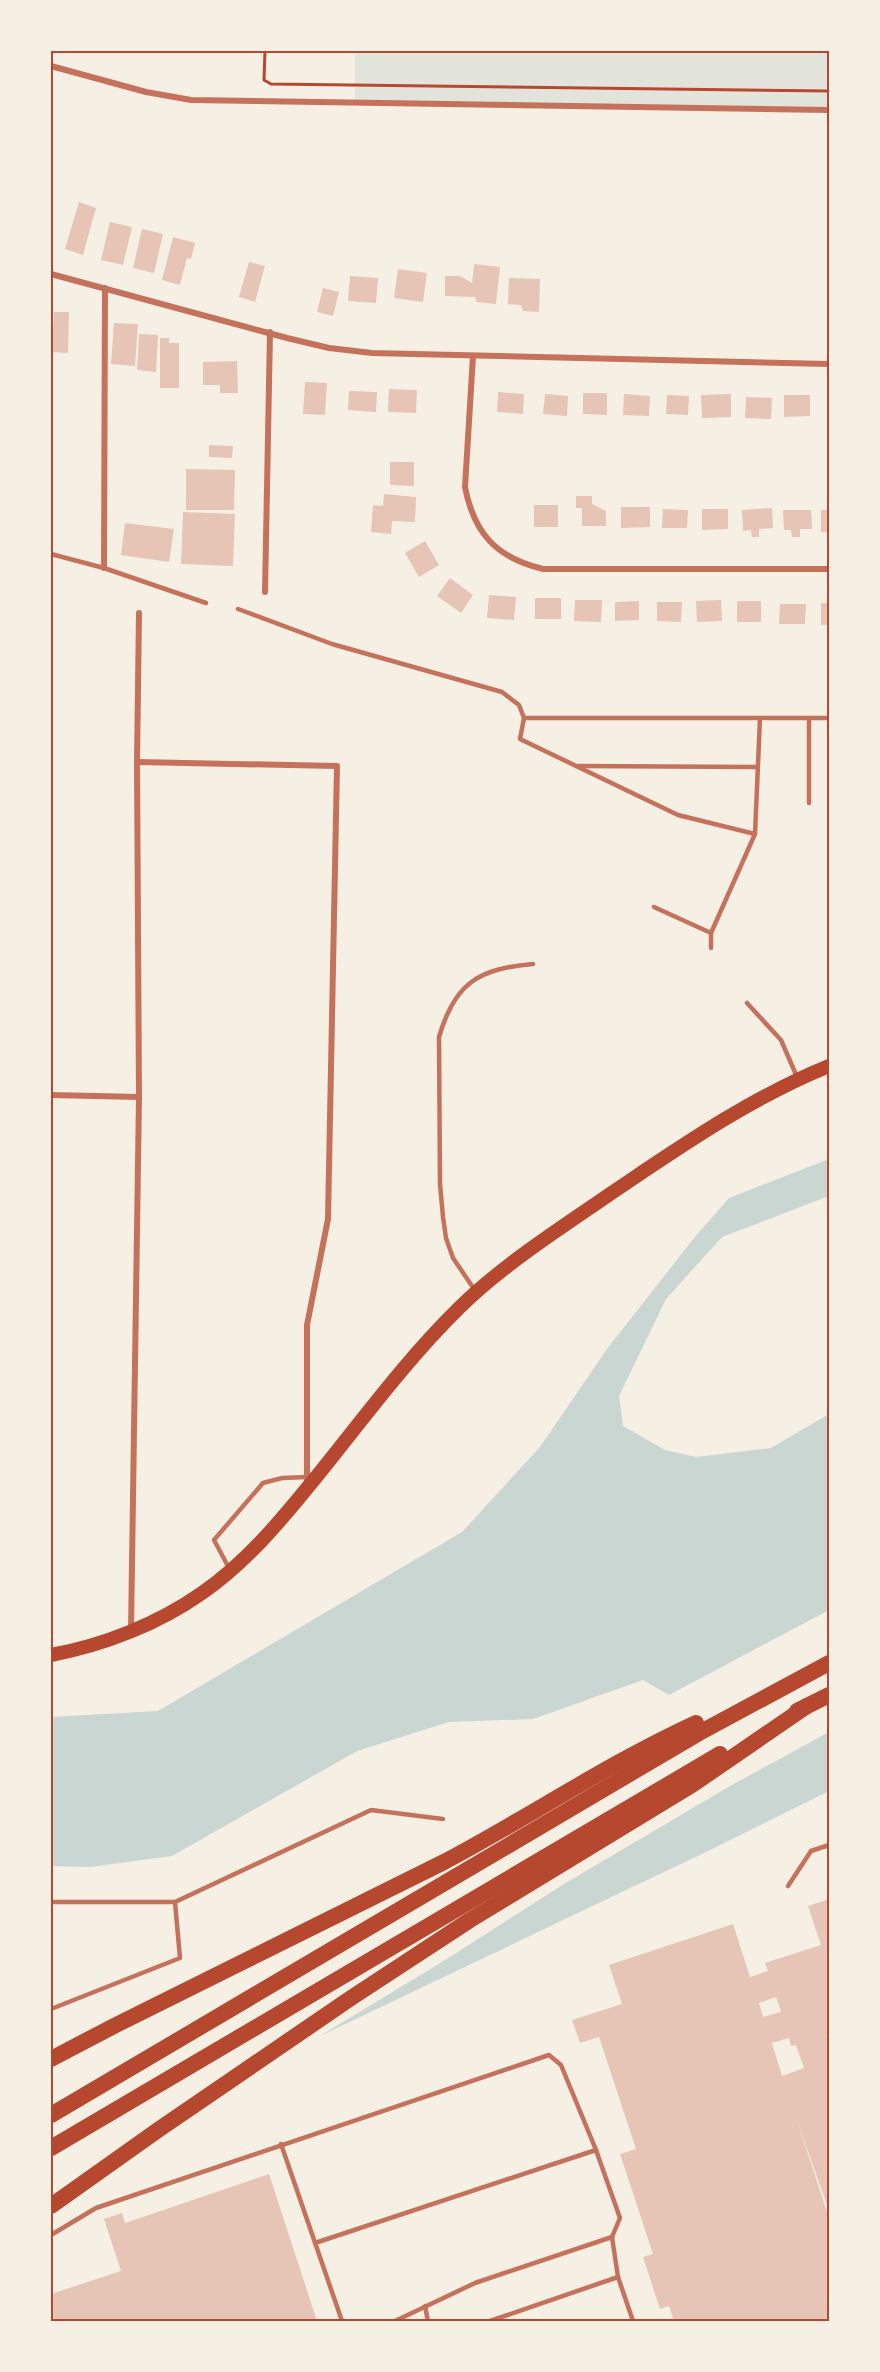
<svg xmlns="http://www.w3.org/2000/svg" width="880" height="2372" font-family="'Source Sans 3',sans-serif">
<rect width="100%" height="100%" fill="#f6efe4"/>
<polygon fill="#e2e4dc" points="355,51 829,51 829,110 355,104"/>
<g fill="#c9d6d2">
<polygon points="829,1159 829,1196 722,1237 666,1299 619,1396 623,1426 665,1450 696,1457 771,1448 829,1414 829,1610 669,1695 643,1680 533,1719 449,1722 357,1751 172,1856 90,1867 51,1866 51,1717 158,1711 462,1532 540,1447 607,1349 694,1238 729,1198"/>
<polygon points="829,1732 829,1791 708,1851 320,2036 442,1962 564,1884 730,1786"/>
</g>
<g fill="#e6c5b7" fill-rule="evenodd">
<polygon points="79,202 96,208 83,255 65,249"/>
<polygon points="110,222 132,227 123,265 101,260"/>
<polygon points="142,229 163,234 154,273 133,268"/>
<polygon points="173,237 195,243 191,259 187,258 180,285 162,280"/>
<polygon points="249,262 265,266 255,302 239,297"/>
<polygon points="474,264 500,267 496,304 477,302 475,297 445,296 445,276 460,276 472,283"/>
<polygon points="398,269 427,273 423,302 394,298"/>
<polygon points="350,276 378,278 376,303 348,301"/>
<polygon points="509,278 540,279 539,312 523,311 521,305 508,304"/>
<polygon points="323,288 339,292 333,316 317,312"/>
<polygon points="54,312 69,312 68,353 52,352"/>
<polygon points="114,323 138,324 135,366 111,364"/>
<polygon points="139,334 158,335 156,372 137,370"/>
<polygon points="160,338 169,338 169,343 179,343 179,388 160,388"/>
<polygon points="237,361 238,393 220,393 220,385 203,385 203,362"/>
<polygon points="305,382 327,383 325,415 303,414"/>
<polygon points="389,389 417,390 416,413 388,412"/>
<polygon points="349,391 377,392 376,412 348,410"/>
<polygon points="498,392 524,394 523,414 497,412"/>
<polygon points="583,393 607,393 607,415 583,414"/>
<polygon points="545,394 568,396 567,416 543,414"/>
<polygon points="624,394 650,396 649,416 623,415"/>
<polygon points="731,394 731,417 702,418 701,395"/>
<polygon points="667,395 689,396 688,415 666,414"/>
<polygon points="784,395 810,395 810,416 784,417"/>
<polygon points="746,397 772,398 771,419 745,418"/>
<polygon points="209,445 233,446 232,458 209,457"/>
<polygon points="390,462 414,462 414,486 390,485"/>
<polygon points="186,469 235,470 234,510 186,510"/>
<polygon points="384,494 416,497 415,522 392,521 391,534 371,532 373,505 383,506"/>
<polygon points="576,496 592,496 592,504 606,511 606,526 582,526 582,508 576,508"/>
<rect x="534" y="505" width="24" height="22"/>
<polygon points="621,507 650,507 650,527 621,528"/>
<polygon points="772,508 773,528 759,529 759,537 752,537 751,530 743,531 742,510"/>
<polygon points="663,509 688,510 687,528 662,528"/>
<polygon points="702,509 728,509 728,529 702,530"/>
<polygon points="783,510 811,510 812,529 800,529 800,537 792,537 791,530 784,530"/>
<rect x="821" y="510" width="8" height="22"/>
<polygon points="183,512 235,514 233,566 181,564"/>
<polygon points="125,523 174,529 169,562 121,555"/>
<polygon points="425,541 439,565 419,577 405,553"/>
<polygon points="450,578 473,595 461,613 437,596"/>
<polygon points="489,595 516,597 514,620 487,618"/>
<rect x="535" y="598" width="26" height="21"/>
<polygon points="575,600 602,600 601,622 574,621"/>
<polygon points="721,600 722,621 697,622 696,601"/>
<polygon points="639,601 639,620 615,621 615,602"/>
<rect x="737" y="601" width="24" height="21"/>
<polygon points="657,602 682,602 681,622 657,621"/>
<rect x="821" y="603" width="8" height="22"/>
<polygon points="780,604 806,604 805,624 779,624"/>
<path d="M 828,1894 L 829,2034 L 826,2035 L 829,2045 L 829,2211 L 797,2120 L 829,2218 L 829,2321 L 674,2321 L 669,2306 L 660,2309 L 643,2257 L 653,2254 L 620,2154 L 636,2149 L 599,2037 L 580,2043 L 572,2020 L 622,2004 L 609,1965 L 733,1924 L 750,1977 L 768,1971 L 765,1963 L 821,1945 L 808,1906 L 827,1900 ZM 776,1997 L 781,2012 L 763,2017 L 759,2003 ZM 789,2038 L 791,2046 L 796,2045 L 804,2068 L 782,2076 L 772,2043 Z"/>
<polygon points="269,2174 317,2321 51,2321 51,2294 121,2271 104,2219 122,2213 125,2223"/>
</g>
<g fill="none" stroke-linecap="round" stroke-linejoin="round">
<polyline stroke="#b5482f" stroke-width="3" points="265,51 264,80 271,84 829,91"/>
<g stroke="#c5725c" stroke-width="4.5">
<polyline points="51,554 104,568 206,603"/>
<polyline points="238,609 332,644 502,692 519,705 524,718"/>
<polyline points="578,766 757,767"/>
<polyline points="809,803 809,718"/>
<polyline points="755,834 760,718"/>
<polyline points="654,907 711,933"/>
<polyline points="711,948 711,933 755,834 678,815 520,739 524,718 829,718"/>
<polyline points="747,1003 781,1040 797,1077"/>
<path d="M 474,1289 L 453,1258 L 446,1238 L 443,1217 L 440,1184 L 439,1037 C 455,982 479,969 533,964"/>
<polyline points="230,1570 214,1540 263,1483 282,1478 307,1477"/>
<polyline points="788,1886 811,1851 829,1845"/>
<polyline points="51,1902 175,1902 180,1958 51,2009"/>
<polyline points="175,1902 371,1810 443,1819"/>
<polyline points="281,2144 342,2321"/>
<polyline points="51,2235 96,2208 549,2055 561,2065 596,2150 620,2218 612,2237 618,2277 490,2321"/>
<polyline points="315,2243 596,2150"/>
<polyline points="618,2277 633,2321"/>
<polyline points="425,2306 428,2321"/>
<polyline points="395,2321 475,2283 612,2237"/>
</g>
<g stroke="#c5725c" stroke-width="6">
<polyline points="51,66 146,92 191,100 829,110"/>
<polyline points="51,274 287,338 329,348 372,353 829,364"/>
<path d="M 473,356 L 465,487 C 474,534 497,558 543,569 L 829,569"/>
<polyline points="104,568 105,288"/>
<polyline points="265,592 270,332"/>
<polyline points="137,762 337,766 328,1219 307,1325 307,1485"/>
<polyline points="51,1095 139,1097"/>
<polyline points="131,1631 139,1097 137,762 139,613"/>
</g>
<path stroke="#b5482f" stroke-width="14" d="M 51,1655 C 104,1645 158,1624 202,1593 C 247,1562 283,1518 317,1476 C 363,1419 407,1359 459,1308 C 504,1264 558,1230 610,1194 C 680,1147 750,1098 829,1066"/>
<g stroke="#b5482f" stroke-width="16">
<polyline points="797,1711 829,1695"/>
<path d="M 51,2059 L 116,2025 L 444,1862 C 529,1817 609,1763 696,1723"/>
<polyline points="51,2115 699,1733 829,1663"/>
<polyline points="51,2148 720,1754"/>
<polyline points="51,2206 158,2130 351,1998 470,1920 692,1785 807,1706"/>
</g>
</g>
<rect width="880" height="2372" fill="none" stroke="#f6efe4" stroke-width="105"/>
<rect x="52" y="52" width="776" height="2268" fill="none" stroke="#b5482f" stroke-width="2"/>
</svg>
